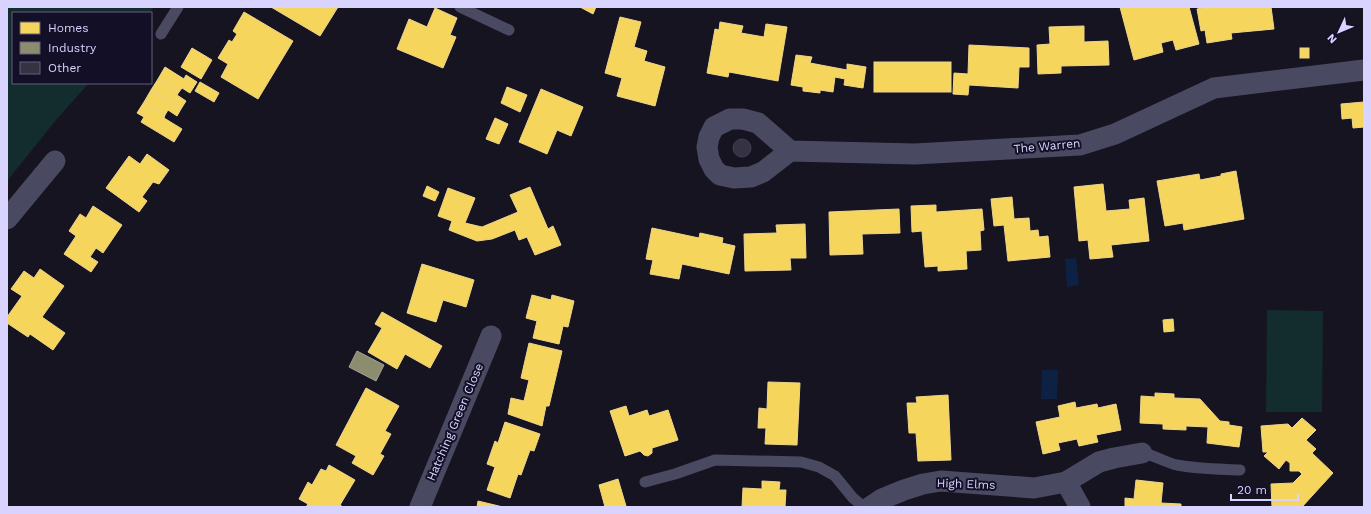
<svg xmlns="http://www.w3.org/2000/svg" width="1371" height="514" font-family="'Work Sans',sans-serif">
<rect width="100%" height="100%" fill="#161421"/>
<g fill="#132c2d">
<polygon points="7,7 154,7 150,13 13,13 13,83 89,83 56,120 7,181"/>
<polygon points="1267,310 1323,311 1322,412 1266,412"/>
</g>
<g fill="#0d2144">
<polygon points="1076,258 1079,285 1067,287 1065,259"/>
<polygon points="1042,370 1058,370 1057,399 1041,399"/>
</g>
<g fill="#f6d55c" stroke="#edd58d">
<polygon points="271,7 338,7 320,36"/>
<polygon points="580,7 596,7 593,14"/>
<polygon points="1120,7 1189,7 1199,44 1176,50 1173,40 1161,43 1163,52 1134,60"/>
<polygon points="1207,7 1271,7 1274,29 1231,33 1232,39 1207,43 1205,30 1201,31 1197,9"/>
<polygon points="435,8 457,18 450,35 456,37 443,68 397,49 409,19 427,27"/>
<polygon points="244,12 293,41 258,99 221,77 228,64 218,58 229,40 232,42 237,34 233,31"/>
<polygon points="620,17 641,22 634,47 647,51 644,61 665,67 655,106 617,96 622,78 605,73"/>
<polygon points="720,22 743,26 741,33 764,37 766,24 787,27 778,81 729,72 728,77 707,73 715,29 719,30"/>
<polygon points="1084,26 1084,42 1108,41 1109,65 1061,66 1061,73 1038,74 1037,45 1050,44 1049,27"/>
<polygon points="969,45 1029,48 1029,67 1019,67 1018,88 969,85 968,95 953,94 954,73 968,74"/>
<polygon points="192,48 212,60 201,79 181,67"/>
<rect x="1300" y="48" width="9" height="10"/>
<polygon points="796,55 812,57 810,63 847,70 847,64 866,67 863,88 844,85 845,79 835,77 833,92 820,90 820,93 803,91 803,87 791,85"/>
<rect x="874" y="62" width="77" height="30"/>
<polygon points="165,67 184,79 186,75 197,82 190,93 182,88 179,92 158,79"/>
<polygon points="158,79 179,92 177,95 186,101 181,109 151,90"/>
<polygon points="200,82 219,93 214,102 195,91"/>
<polygon points="507,87 527,95 520,112 501,103"/>
<polygon points="541,89 583,107 571,136 557,130 547,154 519,142"/>
<polygon points="151,90 181,109 177,116 168,110 165,115 144,102"/>
<polygon points="144,102 165,115 164,118 182,129 174,142 141,122 144,117 137,113"/>
<polygon points="1364,102 1364,127 1353,128 1352,118 1342,119 1341,104"/>
<polygon points="495,118 508,124 499,144 486,139"/>
<polygon points="147,154 169,170 159,184 153,182 142,197 147,201 139,212 106,188 129,156 140,164"/>
<polygon points="1236,171 1244,219 1184,230 1183,223 1165,226 1157,181 1199,174 1200,180 1221,176 1221,174"/>
<polygon points="1103,184 1106,211 1130,209 1129,200 1144,198 1149,241 1111,245 1113,257 1090,259 1088,240 1079,241 1074,187"/>
<polygon points="427,186 439,192 435,201 423,196"/>
<polygon points="530,187 548,229 553,226 561,245 535,255 527,237 519,240 515,230 492,239 477,241 449,230 452,221 438,216 448,188 475,198 465,223 482,227 518,212 510,195"/>
<polygon points="1012,197 1014,219 1029,218 1030,231 1038,230 1039,237 1048,236 1050,257 1008,261 1004,225 994,226 991,199"/>
<polygon points="936,205 936,212 982,209 984,230 980,231 981,250 966,251 967,269 938,271 938,266 925,267 922,231 912,232 911,206"/>
<polygon points="93,206 122,225 103,253 96,248 90,257 98,262 91,272 64,254 76,236 69,231 80,214 86,218"/>
<polygon points="899,209 900,233 862,234 863,254 830,255 829,212"/>
<polygon points="805,224 806,258 790,258 791,270 745,271 744,234 777,233 776,225"/>
<polygon points="652,228 699,238 700,233 723,238 722,243 735,246 729,274 682,264 679,279 650,274 653,260 646,259"/>
<polygon points="422,264 474,280 466,307 443,300 436,322 407,313"/>
<polygon points="40,269 64,286 42,317 65,333 53,350 30,334 28,337 7,323 7,317 22,296 11,289 24,271 34,278"/>
<polygon points="532,295 551,300 552,295 574,301 568,327 563,326 559,344 533,338 537,321 526,318"/>
<polygon points="382,312 442,346 430,368 405,354 397,369 368,352 382,328 375,324"/>
<polygon points="1173,319 1174,331 1164,332 1163,320"/>
<polygon points="529,343 562,351 549,406 546,406 542,426 508,414 511,398 524,401 529,380 521,378"/>
<polygon points="768,382 800,383 797,445 765,444 766,428 758,428 759,408 767,409"/>
<polygon points="366,388 399,406 385,431 391,434 380,454 384,456 373,475 352,463 356,456 336,445"/>
<polygon points="1155,393 1174,394 1174,398 1200,399 1220,421 1229,422 1229,425 1242,427 1239,447 1207,443 1208,427 1186,426 1186,430 1163,429 1163,424 1140,423 1141,396 1155,397"/>
<polygon points="948,395 951,460 918,461 916,433 909,433 907,403 917,403 916,397"/>
<polygon points="1075,402 1076,408 1097,404 1098,408 1116,404 1121,430 1096,435 1098,442 1079,446 1077,439 1058,443 1060,450 1043,454 1036,422 1060,417 1058,406"/>
<polygon points="626,406 629,416 647,410 649,416 668,410 678,440 652,448 652,453 648,456 644,455 640,451 625,456 610,411"/>
<polygon points="1302,418 1316,430 1306,440 1316,449 1312,453 1333,473 1302,507 1272,507 1271,484 1293,483 1302,474 1299,471 1290,471 1290,463 1286,460 1279,469 1264,456 1268,452 1263,452 1261,426 1288,424 1292,428"/>
<polygon points="505,422 540,434 534,451 530,450 521,475 518,474 510,498 487,490 495,467 487,464 495,441 498,443"/>
<polygon points="329,465 355,480 340,505 343,507 306,507 308,504 299,499 308,482 312,485 321,469 326,471"/>
<polygon points="618,479 626,506 605,507 599,485"/>
<polygon points="1136,480 1163,483 1161,503 1181,504 1181,507 1125,507 1125,498 1134,499"/>
<polygon points="762,481 780,482 779,490 786,490 785,507 742,507 743,488 762,489"/>
<polygon points="478,501 503,507 477,507"/>
</g>
<polygon fill="#8c8c6e" stroke="#a3a29a" points="357,351 384,365 376,381 349,367"/>
<circle fill="#343243" stroke="#433f54" cx="742" cy="148" r="9"/>
<g fill="none" stroke-linecap="round" stroke-linejoin="round">
<g stroke="#4a4962" stroke-width="11">
<polyline points="460,7 509,30"/>
<polyline points="161,34 178,7"/>
<path d="M 1142,453 C 1155,455 1164,462 1177,465 C 1198,469 1219,469 1240,470"/>
<polyline points="645,482 675,474 715,460 801,462 819,467 835,476 853,498 864,507"/>
</g>
<g stroke="#4a4962" stroke-width="21">
<polyline points="790,151 758,123 743,119 730,119 714,127 709,137 707,147 709,159 714,169 720,175 734,178 751,177 763,172 790,151 915,154 1080,145 1115,134 1214,88 1364,70"/>
<polyline points="7,219 55,161"/>
<polyline points="1066,482 1080,507"/>
<polyline points="420,507 491,336"/>
<polyline points="870,507 882,499 904,490 923,484 941,481 1034,488 1066,482 1099,462 1114,458 1142,453"/>
</g>
</g>
<g text-anchor="middle" stroke-width="4" stroke-linejoin="round" paint-order="stroke">
<g font-size="12" fill="#d9d4ff" stroke="#130f26">
<text transform="translate(1047 146) rotate(-5)" y="4">The Warren</text>
<text transform="translate(455 422) rotate(-67)" y="4">Hatching Green Close</text>
<text transform="translate(966 484) rotate(2)" y="4">High Elms</text>
</g>
</g>
<rect width="1371" height="514" fill="none" stroke="#d9d4ff" stroke-width="16"/>
<rect x="12" y="12" width="140" height="72" fill="#130f26" stroke="#625e7d"/>
<rect x="20" y="22" width="20" height="12" fill="#f6d55c" stroke="#625e7d"/>
<text x="48" y="32" font-size="12" fill="#d9d4ff">Homes</text>
<rect x="20" y="42" width="20" height="12" fill="#8c8c6e" stroke="#625e7d"/>
<text x="48" y="52" font-size="12" fill="#d9d4ff">Industry</text>
<rect x="20" y="62" width="20" height="12" fill="#343243" stroke="#625e7d"/>
<text x="48" y="72" font-size="12" fill="#d9d4ff">Other</text>
<g transform="translate(1339 32) rotate(226)" stroke="#130f26" stroke-width="3" paint-order="stroke">
<path d="M0-3L7 15L0 10L-7 15Z" fill="#d9d4ff"/>
<text y="-6" font-size="11" font-weight="bold" text-anchor="middle" fill="#d9d4ff">N</text>
</g>
<path d="M1231 494v6h67v-6" fill="none" stroke="#d9d4ff" stroke-width="2"/>
<text x="1237" y="494" font-size="12" fill="#d9d4ff" stroke="#130f26" stroke-width="3" paint-order="stroke">20 m</text>
</svg>
